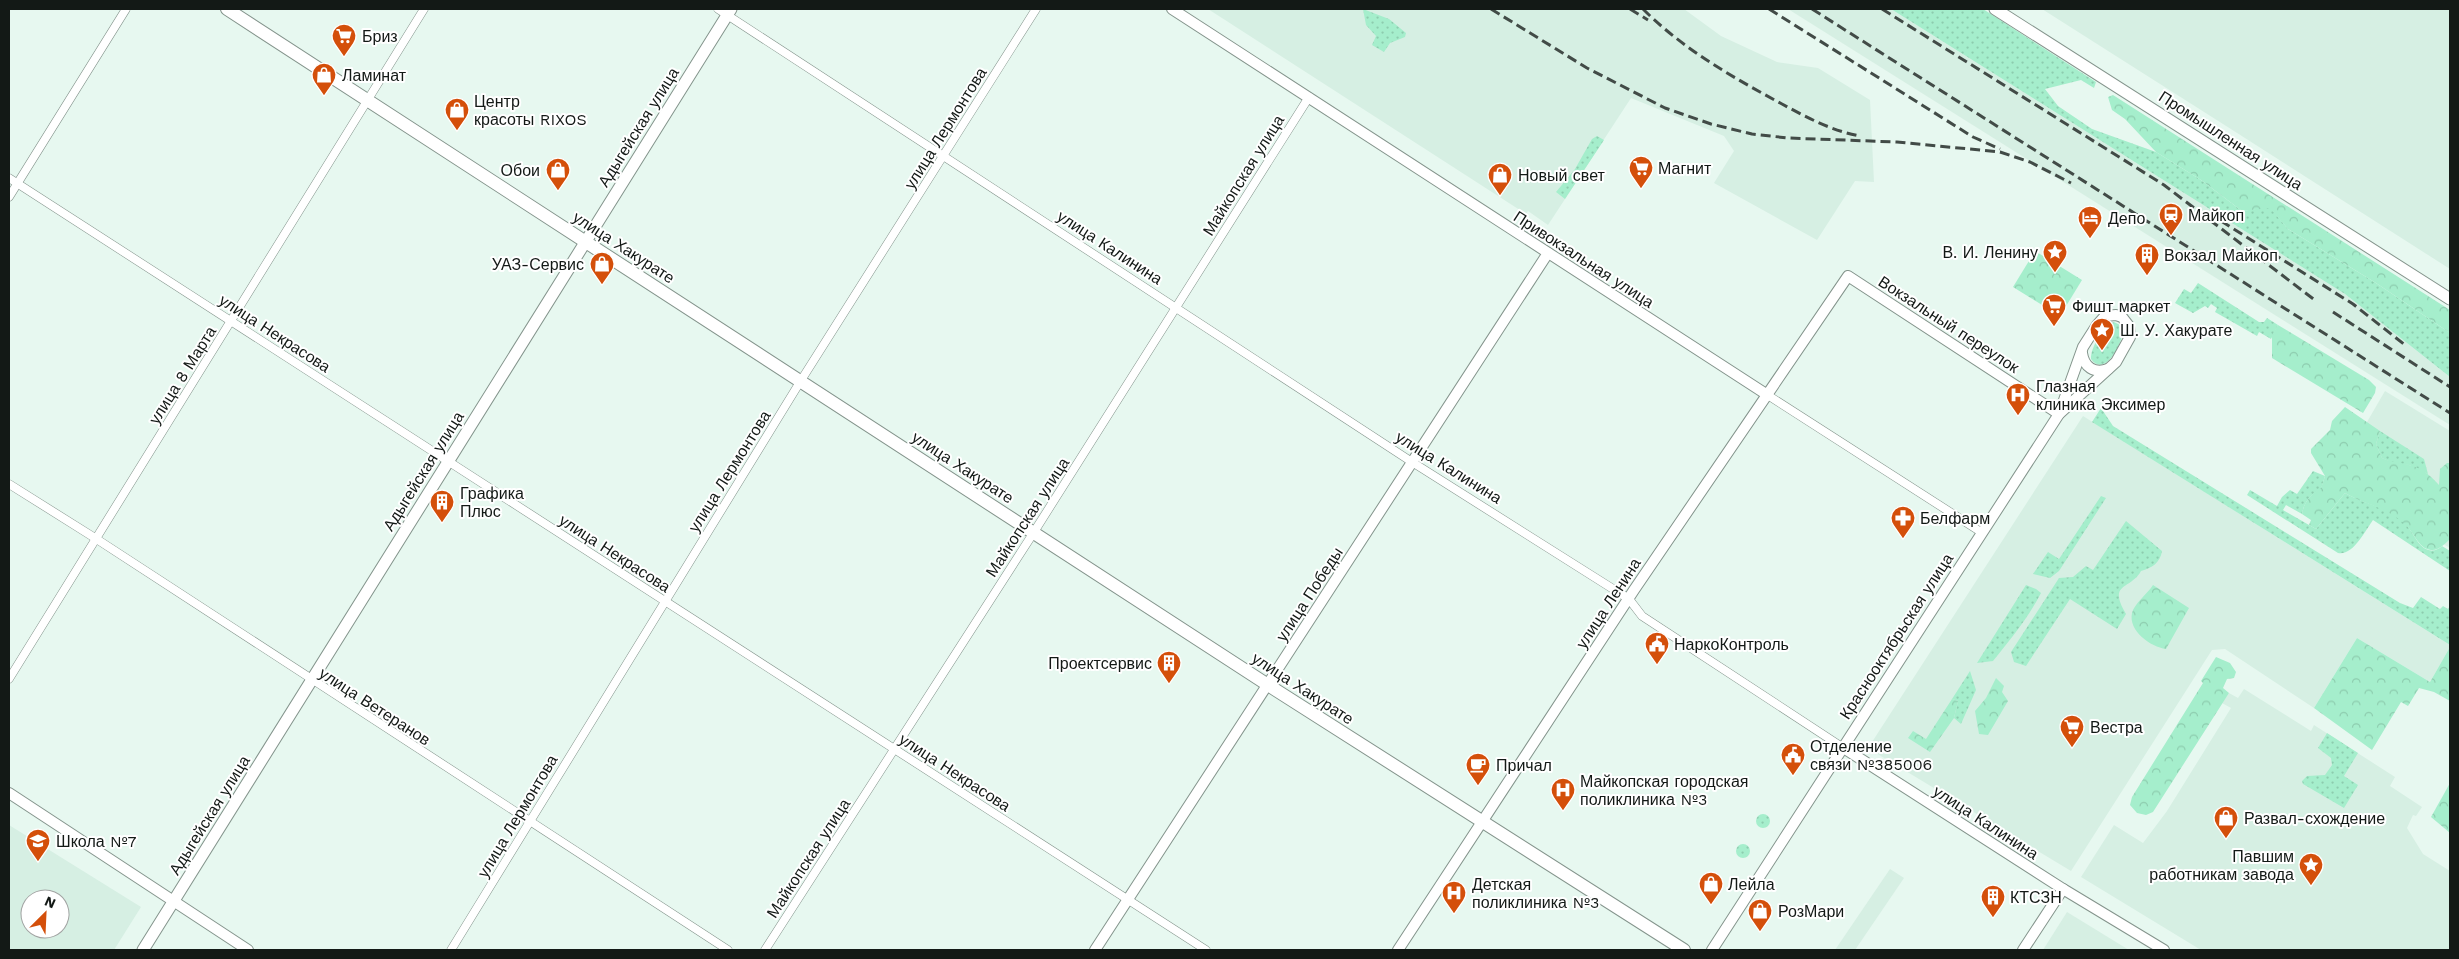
<svg xmlns="http://www.w3.org/2000/svg" width="2459" height="959" font-family="'Work Sans',sans-serif">
<defs>
<pattern id="grass-dots" width="8" height="8" patternUnits="userSpaceOnUse" patternTransform="scale(1.25)"><rect width="8" height="8" fill="#a5eecc"/><path d="M2 2h.1M6 6h.1" fill="none" stroke="#8dccae" stroke-width="1.8" stroke-linecap="round"/></pattern>
<pattern id="forest-crowns" width="20" height="18" patternUnits="userSpaceOnUse" patternTransform="scale(1.25)"><rect width="20" height="18" fill="#a5eecc"/><path d="M2 6a3 3 0 1 1 6 0M12 15a3 3 0 1 1 6 0" fill="none" stroke="#8dccae"/></pattern>
</defs>
<rect width="100%" height="100%" fill="#e7f8f0"/>
<g fill="#d6efe3" fill-rule="evenodd">
<polygon points="1208,9 1684,9 1721,36 1777,62 1818,68 1870,100 1874,182 1855,181 1817,240 1714,183 1734,151 1724,136 1631,98 1548,225 1528,211 1526,214"/>
<polygon points="1788,9 1891,9 2345,294 2450,377 2450,425"/>
<polygon points="2042,9 2450,9 2450,269 2234,131"/>
<polygon points="2385,391 2450,431 2450,548 2326,473 2367,422"/>
<polygon points="2083,416 2450,645 2450,647 2430,682 2357,638 2314,708 2225,649 2212,650 2071,871 1871,750 1875,744 1872,742"/>
<polygon points="2244,689 2311,731 2314,725 2395,777 2390,786 2422,807 2416,816 2413,815 2407,828 2423,854 2450,871 2450,950 2201,950 2081,877 2114,825 2143,843 2167,811 2231,708 2222,703 2229,693 2238,698"/>
<path d="M 9,825 L 141,907 L 114,950 L 9,950 ZM 30,899 L 60,899 L 60,929 L 30,929 Z"/>
<polygon points="1890,869 1904,878 1855,950 1835,950"/>
<polygon points="2067,912 2129,950 2043,950"/>
</g>
<g fill="url(#grass-dots)">
<polygon points="1363,9 1389,19 1406,33 1405,37 1390,43 1384,52 1372,45 1376,36 1366,25"/>
<polygon points="1891,9 1983,9 2096,82 2094,88 2081,80 2045,89 2058,106 2092,129 2156,152 2201,180 2242,211 2270,207 2288,229 2376,283 2450,333 2450,377 2345,294"/>
<polygon points="1597,136 1604,140 1565,199 1556,192 1575,169 1592,139"/>
<polygon points="2198,283 2259,322 2264,322 2267,318 2278,325 2271,339 2259,332 2257,336 2215,312 2217,308 2211,304 2208,308 2205,306 2193,313 2175,303 2184,289 2191,293"/>
<path d="M 2114,322 L 2122,326 C 2127,337 2105,380 2091,359 C 2090,348 2104,325 2114,322 Z"/>
<polygon points="2101,408 2113,426 2400,603 2413,608 2421,597 2440,609 2443,606 2448,609 2450,606 2450,645 2092,422"/>
<polygon points="2380,431 2424,459 2428,474 2409,465 2395,464 2382,458 2376,444"/>
<path d="M 2313,471 L 2325,476 L 2321,489 C 2310,495 2304,502 2302,514 L 2286,505 L 2283,510 L 2316,529 L 2345,493 C 2364,504 2388,507 2405,523 C 2412,530 2415,541 2424,548 C 2430,552 2437,551 2442,546 L 2450,551 L 2450,571 L 2373,520 C 2365,531 2353,556 2338,553 L 2247,495 L 2250,490 L 2277,506 L 2282,497 L 2290,490 L 2297,494 Z"/>
<polygon points="2101,496 2106,498 2059,571 2050,578 2033,574 2048,552 2059,559"/>
<path d="M 2126,521 L 2162,551 C 2160,563 2152,568 2141,571 C 2131,590 2107,582 2126,614 L 2117,629 L 2070,599 L 2026,666 L 2014,662 L 2011,652 L 2059,578 L 2073,577 L 2086,566 L 2093,570 Z"/>
<path d="M 2026,585 L 2036,589 L 2041,593 C 2028,618 2010,640 1993,661 L 1977,663 Z"/>
<polygon points="1970,671 1976,690 1961,724 1954,718 1958,701 1952,699"/>
<polygon points="2327,733 2358,753 2344,776 2358,785 2344,808 2303,784 2302,781 2307,776 2325,775 2332,765 2331,758 2318,748"/>
<circle cx="1763" cy="821" r="7"/>
<circle cx="1743" cy="851" r="7"/>
</g>
<g fill="url(#forest-crowns)">
<polygon points="2113,95 2450,310 2450,333 2376,283 2288,229 2270,208 2242,211 2201,180 2156,152 2125,119 2112,110 2108,97"/>
<polygon points="2035,251 2082,280 2060,316 2013,287"/>
<polygon points="2278,325 2369,380 2376,387 2375,393 2363,413 2272,358 2272,335"/>
<path d="M 2345,407 L 2380,431 L 2376,444 L 2382,458 C 2392,463 2399,462 2409,465 C 2422,468 2431,476 2439,485 L 2440,469 L 2447,463 L 2450,463 L 2450,539 C 2445,544 2438,551 2431,550 C 2418,549 2413,530 2404,523 C 2387,508 2364,504 2345,493 L 2316,529 L 2309,525 L 2311,520 L 2302,514 C 2304,502 2310,495 2321,488 L 2325,476 L 2311,453 L 2311,449 L 2330,430 L 2332,421 Z"/>
<path d="M 2153,585 L 2189,608 L 2166,649 C 2151,647 2128,631 2132,613 C 2134,604 2148,593 2153,585 Z"/>
<polygon points="2357,638 2430,682 2450,647 2450,701 2434,692 2419,688 2408,706 2401,702 2372,750 2314,708"/>
<polygon points="2216,657 2230,663 2236,672 2234,678 2227,679 2223,688 2229,693 2153,812 2146,815 2137,813 2130,805 2132,797 2203,683 2201,681"/>
<polygon points="1996,678 2004,686 2002,692 2008,701 1988,735 1979,734 1975,711 1986,698"/>
<polygon points="1952,699 1958,701 1954,718 1930,752 1908,738 1913,731 1926,739"/>
<polygon points="2450,783 2450,833 2431,817"/>
</g>
<g fill="none" stroke-linecap="round" stroke-linejoin="round">
<defs>
<g id="minor">
<polyline points="718,9 1412,462 1629,599 1642,616 1842,747"/>
<polyline points="9,178 1206,950"/>
<polyline points="9,197 126,9"/>
<polyline points="1766,394 1981,532"/>
<polyline points="9,484 95,538 728,950"/>
<polyline points="9,679 424,9"/>
<polyline points="451,950 800,382 1036,9"/>
<polyline points="765,950 1034,532 1309,97"/>
</g>
<g id="tertiary">
<polyline points="1172,9 1766,394"/>
<path d="M 2082,353 C 2084,367 2094,374 2108,369"/>
<polyline points="1842,747 2063,889 2164,950"/>
<polyline points="9,793 248,950"/>
<polyline points="1095,950 1548,253"/>
<polyline points="1398,950 1634,590 1848,276 2059,414"/>
<polyline points="1712,950 2059,414 2116,362 2130,337 2129,326 2122,317 2116,315 2105,316 2097,325 2083,347 2059,414"/>
<polyline points="2023,950 2063,889"/>
</g>
<g id="secondary">
<polyline points="1995,9 2450,299"/>
<polyline points="143,950 731,9"/>
</g>
<polyline id="primary" points="227,9 1268,685 1684,950"/>
</defs>
<use href="#minor" stroke="#84948c" stroke-width="9"/>
<use href="#tertiary" stroke="#84948c" stroke-width="12"/>
<use href="#secondary" stroke="#84948c" stroke-width="13"/>
<use href="#primary" stroke="#84948c" stroke-width="14"/>
<use href="#minor" stroke="#fff" stroke-width="8"/>
<use href="#tertiary" stroke="#fff" stroke-width="10"/>
<use href="#secondary" stroke="#fff" stroke-width="11"/>
<use href="#primary" stroke="#fff" stroke-width="12"/>
<g stroke="#424b47" stroke-width="3" stroke-dasharray="10 5" stroke-linecap="butt">
<polyline points="1491,9 1587,68 1665,108 1711,124 1752,134 1788,138 1897,142 2000,152 2030,162 2071,183"/>
<polyline points="1630,9 1648,20"/>
<path d="M 1643,9 C 1683,49 1732,77 1782,104 C 1806,117 1832,131 1860,136"/>
<polyline points="1769,9 1973,137 2000,149"/>
<polyline points="1812,9 2450,413"/>
<polyline points="1882,9 2164,185 2316,301"/>
<polyline points="2221,221 2353,304 2405,345"/>
<polyline points="2333,312 2450,387"/>
</g>
</g>
<defs>
<symbol id="supermarket-pin" viewBox="-11 -11 22 30"><path d="M0 17L-7.5 6A9.5 9.5 0 1 1 7.5 6Z" fill="#d44f0a" stroke="#fff"/><path d="M-6-5.5h2.5l.6 2H6L4.5 2H-2.5L-4.4-4H-6ZM-1.5 3.2a1.3 1.3 0 1 0 .1 0ZM3 3.2a1.3 1.3 0 1 0 .1 0Z" fill="#fff"/></symbol>
<symbol id="shop-pin" viewBox="-11 -11 22 30"><path d="M0 17L-7.5 6A9.5 9.5 0 1 1 7.5 6Z" fill="#d44f0a" stroke="#fff"/><path d="M-5-2.5h2.3a2.7 3.5 0 0 1 5.4 0H5L5.5 6h-11ZM-1.5-2.5h3a1.5 2.3 0 0 0-3 0Z" fill="#fff"/></symbol>
<symbol id="station-pin" viewBox="-11 -11 22 30"><path d="M0 17L-7.5 6A9.5 9.5 0 1 1 7.5 6Z" fill="#d44f0a" stroke="#fff"/><path d="M-3-6H3Q5-6 5-4V2Q5 4 3 4L4.5 6H3L1.5 4h-3L-3 6H-4.5L-3 4Q-5 4-5 2V-4Q-5-6-3-6ZM-3.5-4v3h7v-3ZM-3.5 1v1.5H-2V1ZM2 1v1.5H3.5V1Z" fill="#fff"/></symbol>
<symbol id="hotel-pin" viewBox="-11 -11 22 30"><path d="M0 17L-7.5 6A9.5 9.5 0 1 1 7.5 6Z" fill="#d44f0a" stroke="#fff"/><path d="M-6-4.5h1.5V1H6V5H4.5V3h-9V5H-6ZM-4 0a1.8 1.8 0 1 1 3.6 0ZM.5 0V-2.5h3Q6-2.5 6 0Z" fill="#fff"/></symbol>
<symbol id="sight-pin" viewBox="-11 -11 22 30"><path d="M0 17L-7.5 6A9.5 9.5 0 1 1 7.5 6Z" fill="#d44f0a" stroke="#fff"/><path d="M0-6L1.8-2.2L6-1.7L2.9 1.2L3.7 5.4L0 3.3L-3.7 5.4L-2.9 1.2L-6-1.7L-1.8-2.2Z" fill="#fff"/></symbol>
<symbol id="building-pin" viewBox="-11 -11 22 30"><path d="M0 17L-7.5 6A9.5 9.5 0 1 1 7.5 6Z" fill="#d44f0a" stroke="#fff"/><path d="M-4-6H4V6H1V3H-1V6H-4ZM-2.5-4.3h1.7v1.8h-1.7ZM.8-4.3h1.7v1.8H.8ZM-2.5-1h1.7V.8h-1.7ZM.8-1h1.7V.8H.8Z" fill="#fff"/></symbol>
<symbol id="hospital-pin" viewBox="-11 -11 22 30"><path d="M0 17L-7.5 6A9.5 9.5 0 1 1 7.5 6Z" fill="#d44f0a" stroke="#fff"/><path d="M-5-5h3v3.5h4V-5h3V5h-3V1.5h-4V5h-3Z" fill="#fff"/></symbol>
<symbol id="pharmacy-pin" viewBox="-11 -11 22 30"><path d="M0 17L-7.5 6A9.5 9.5 0 1 1 7.5 6Z" fill="#d44f0a" stroke="#fff"/><path d="M-2-6h4v4h4v4h-4v4h-4v-4h-4v-4h4Z" fill="#fff"/></symbol>
<symbol id="civic-pin" viewBox="-11 -11 22 30"><path d="M0 17L-7.5 6A9.5 9.5 0 1 1 7.5 6Z" fill="#d44f0a" stroke="#fff"/><path d="M-.6-6.5H3V-4.5H.6V-3L4-1V1h2V6H-6V1h2V-1L-.6-3ZM-1.2 2.5V6h2.4V2.5Z" fill="#fff"/></symbol>
<symbol id="cafe-pin" viewBox="-11 -11 22 30"><path d="M0 17L-7.5 6A9.5 9.5 0 1 1 7.5 6Z" fill="#d44f0a" stroke="#fff"/><path d="M-5.5-4.5H6V0H3Q3 3.5 0 3.5H-2.5Q-5.5 3.5-5.5 0ZM3-3.2v2h1.7v-2ZM-6 4.5H4V6H-6Z" fill="#fff"/></symbol>
<symbol id="school-pin" viewBox="-11 -11 22 30"><path d="M0 17L-7.5 6A9.5 9.5 0 1 1 7.5 6Z" fill="#d44f0a" stroke="#fff"/><path d="M0-5L7-2L0 1L-7-2ZM-4 1L0 2.5L4 1V4Q0 6-4 4Z" fill="#fff"/></symbol>
</defs>
<g fill-rule="evenodd">
<use href="#supermarket-pin" x="330" y="22" width="28" height="38"/>
<use href="#shop-pin" x="310" y="61" width="28" height="38"/>
<use href="#shop-pin" x="443" y="96" width="28" height="38"/>
<use href="#supermarket-pin" x="1627" y="154" width="28" height="38"/>
<use href="#shop-pin" x="544" y="156" width="28" height="38"/>
<use href="#shop-pin" x="1486" y="161" width="28" height="38"/>
<use href="#station-pin" x="2157" y="201" width="28" height="38"/>
<use href="#hotel-pin" x="2076" y="204" width="28" height="38"/>
<use href="#sight-pin" x="2041" y="238" width="28" height="38"/>
<use href="#building-pin" x="2133" y="241" width="28" height="38"/>
<use href="#shop-pin" x="588" y="250" width="28" height="38"/>
<use href="#supermarket-pin" x="2040" y="292" width="28" height="38"/>
<use href="#sight-pin" x="2088" y="316" width="28" height="38"/>
<use href="#hospital-pin" x="2004" y="381" width="28" height="38"/>
<use href="#building-pin" x="428" y="488" width="28" height="38"/>
<use href="#pharmacy-pin" x="1889" y="504" width="28" height="38"/>
<use href="#civic-pin" x="1643" y="630" width="28" height="38"/>
<use href="#building-pin" x="1155" y="649" width="28" height="38"/>
<use href="#supermarket-pin" x="2058" y="713" width="28" height="38"/>
<use href="#civic-pin" x="1779" y="741" width="28" height="38"/>
<use href="#cafe-pin" x="1464" y="751" width="28" height="38"/>
<use href="#hospital-pin" x="1549" y="776" width="28" height="38"/>
<use href="#shop-pin" x="2212" y="804" width="28" height="38"/>
<use href="#school-pin" x="24" y="827" width="28" height="38"/>
<use href="#sight-pin" x="2297" y="851" width="28" height="38"/>
<use href="#shop-pin" x="1697" y="870" width="28" height="38"/>
<use href="#hospital-pin" x="1440" y="879" width="28" height="38"/>
<use href="#building-pin" x="1979" y="883" width="28" height="38"/>
<use href="#shop-pin" x="1746" y="897" width="28" height="38"/>
</g>
<g text-anchor="middle" stroke-width="4" stroke-linejoin="round" paint-order="stroke">
<g font-size="16" fill="#131916" stroke="#fff" text-anchor="start">
<text x="362" y="42">Бриз</text>
<text x="342" y="81">Ламинат</text>
<text x="474" y="107">Центр<tspan x="474" dy="18">красоты RIXOS</tspan></text>
<text x="1658" y="174">Магнит</text>
<text x="540" y="176" text-anchor="end">Обои</text>
<text x="1518" y="181">Новый свет</text>
<text x="2188" y="221">Майкоп</text>
<text x="2108" y="224">Депо</text>
<text x="2038" y="258" text-anchor="end">В. И. Ленину</text>
<text x="2164" y="261">Вокзал Майкоп</text>
<text x="584" y="270" text-anchor="end">УАЗ-Сервис</text>
<text x="2072" y="312">Фишт маркет</text>
<text x="2120" y="336">Ш. У. Хакурате</text>
<text x="2036" y="392">Глазная<tspan x="2036" dy="18">клиника Эксимер</tspan></text>
<text x="460" y="499">Графика<tspan x="460" dy="18">Плюс</tspan></text>
<text x="1920" y="524">Белфарм</text>
<text x="1674" y="650">НаркоКонтроль</text>
<text x="1152" y="669" text-anchor="end">Проектсервис</text>
<text x="2090" y="733">Вестра</text>
<text x="1810" y="752">Отделение<tspan x="1810" dy="18">связи №385006</tspan></text>
<text x="1496" y="771">Причал</text>
<text x="1580" y="787">Майкопская городская<tspan x="1580" dy="18">поликлиника №3</tspan></text>
<text x="2244" y="824">Развал-схождение</text>
<text x="56" y="847">Школа №7</text>
<text x="2294" y="862" text-anchor="end">Павшим<tspan x="2294" dy="18">работникам завода</tspan></text>
<text x="1472" y="890">Детская<tspan x="1472" dy="18">поликлиника №3</tspan></text>
<text x="1728" y="890">Лейла</text>
<text x="2010" y="903">КТСЗН</text>
<text x="1778" y="917">РозМари</text>
</g>
<g font-size="16" fill="#131916" stroke="#fff">
<text transform="translate(638 127) rotate(-58)" y="6">Адыгейская улица</text>
<text transform="translate(945 128) rotate(-58)" y="6">улица Лермонтова</text>
<text transform="translate(2231 140) rotate(33)" y="6">Промышленная улица</text>
<text transform="translate(1243 175) rotate(-58)" y="6">Майкопская улица</text>
<text transform="translate(624 247) rotate(33)" y="6">улица Хакурате</text>
<text transform="translate(1110 247) rotate(33)" y="6">улица Калинина</text>
<text transform="translate(1584 259) rotate(33)" y="6">Привокзальная улица</text>
<text transform="translate(1949 324) rotate(33)" y="6">Вокзальный переулок</text>
<text transform="translate(275 333) rotate(33)" y="6">улица Некрасова</text>
<text transform="translate(182 375) rotate(-58)" y="6">улица 8 Марта</text>
<text transform="translate(963 467) rotate(33)" y="6">улица Хакурате</text>
<text transform="translate(1449 467) rotate(32)" y="6">улица Калинина</text>
<text transform="translate(423 471) rotate(-58)" y="6">Адыгейская улица</text>
<text transform="translate(729 471) rotate(-58)" y="6">улица Лермонтова</text>
<text transform="translate(1027 517) rotate(-57)" y="6">Майкопская улица</text>
<text transform="translate(615 553) rotate(33)" y="6">улица Некрасова</text>
<text transform="translate(1309 594) rotate(-57)" y="6">улица Победы</text>
<text transform="translate(1608 603) rotate(-57)" y="6">улица Ленина</text>
<text transform="translate(1896 636) rotate(-57)" y="6">Краснооктябрьская улица</text>
<text transform="translate(1303 688) rotate(33)" y="6">улица Хакурате</text>
<text transform="translate(375 706) rotate(33)" y="6">улица Ветеранов</text>
<text transform="translate(955 772) rotate(33)" y="6">улица Некрасова</text>
<text transform="translate(209 815) rotate(-58)" y="6">Адыгейская улица</text>
<text transform="translate(517 816) rotate(-59)" y="6">улица Лермонтова</text>
<text transform="translate(1986 822) rotate(33)" y="6">улица Калинина</text>
<text transform="translate(808 858) rotate(-57)" y="6">Майкопская улица</text>
</g>
</g>
<rect width="2459" height="959" fill="none" stroke="#131916" stroke-width="20"/>
<g transform="translate(45 914) rotate(24)"><circle r="24" fill="#ffffff" stroke="#a1a3a2"/>
<path d="M0-4L9 19L0 12L-9 19Z" fill="#d44f0a"/>
<text y="-8" font-size="14" font-weight="bold" text-anchor="middle" fill="#131916">N</text>
</g>
</svg>
